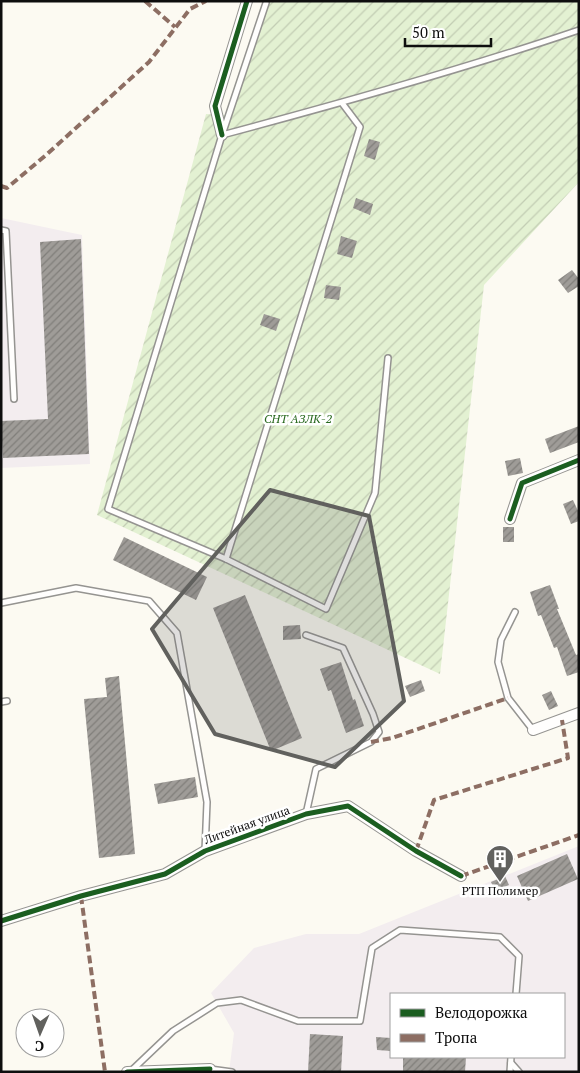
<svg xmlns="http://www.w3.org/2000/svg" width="580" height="1073" font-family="'PT Serif',serif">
<defs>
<pattern id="garden-furrows" width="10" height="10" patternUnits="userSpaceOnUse" patternTransform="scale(1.25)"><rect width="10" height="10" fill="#e3f1d2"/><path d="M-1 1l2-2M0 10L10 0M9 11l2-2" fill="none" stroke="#c2cdb3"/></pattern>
<pattern id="building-hatch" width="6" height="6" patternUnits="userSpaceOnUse" patternTransform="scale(1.25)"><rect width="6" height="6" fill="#9f9c98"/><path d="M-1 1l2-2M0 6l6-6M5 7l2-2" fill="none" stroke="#807e7a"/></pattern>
</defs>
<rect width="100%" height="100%" fill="#fcfaf2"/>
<g fill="#f3edef" fill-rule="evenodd">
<polygon points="1,218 82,235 90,464 1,468"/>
<path d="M 579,846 L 579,1072 L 229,1072 L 234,1033 L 211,993 L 254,948 L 306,934 L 359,934 ZM 391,994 L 564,994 L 564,1057 L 391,1057 Z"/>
</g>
<polygon fill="url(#garden-furrows)" points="263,1 579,1 579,182 484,285 440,674 97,515 206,114 225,115"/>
<g fill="url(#building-hatch)">
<polygon points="369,139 380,142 375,160 364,156"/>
<polygon points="356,198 373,204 370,215 353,208"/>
<polygon points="341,236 357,241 352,258 337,254"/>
<polygon points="81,239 89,454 3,458 1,421 48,419 40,242"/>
<polygon points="572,270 579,279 579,286 568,293 558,280"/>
<polygon points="326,285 341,287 339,300 324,298"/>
<polygon points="264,314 280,319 276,331 260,325"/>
<polygon points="579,426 579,442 550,453 545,439"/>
<polygon points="520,458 523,473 508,476 505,461"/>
<polygon points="573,500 579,513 579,521 571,524 563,504"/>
<rect x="503" y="527" width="11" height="15"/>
<polygon points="124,537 207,577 196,600 113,560"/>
<polygon points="550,585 559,609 557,609 576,655 579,654 579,672 567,676 557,647 554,648 541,615 538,616 530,592"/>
<polygon points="245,595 302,738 271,751 213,608"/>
<polygon points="300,625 301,639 283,640 283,626"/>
<polygon points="341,662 353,700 355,699 364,726 346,733 331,690 328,691 320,669"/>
<polygon points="119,676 135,854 99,858 84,699 107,697 105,678"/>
<polygon points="421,680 425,691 410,697 405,686"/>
<polygon points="551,691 558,706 549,710 542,695"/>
<polygon points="195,777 198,797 158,804 154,784"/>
<polygon points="567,854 578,879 528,901 517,876"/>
<polygon points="505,876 509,885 495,891 491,882"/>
<polygon points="310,1034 343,1036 341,1072 308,1072"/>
<polygon points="376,1037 391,1038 391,1051 377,1050"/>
<polygon points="403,1057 466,1057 465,1072 403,1072"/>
</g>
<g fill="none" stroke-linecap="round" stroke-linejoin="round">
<defs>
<g id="service">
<polyline points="266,3 222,135 108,509 226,559 326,609 375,493 388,358"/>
<path d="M 222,135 C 342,103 461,70 579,30"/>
<polyline points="1,230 6,231 14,399"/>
<polyline points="226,559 360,127 342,103"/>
<polyline points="1,603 76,588 149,601 177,633 207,802 205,851"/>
<polyline points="515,612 501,640 498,662 508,698 533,730"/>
<polyline points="306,635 343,648 373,714 379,732 371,742 316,769 306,814"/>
<polyline points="1,702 7,701"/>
<polyline points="511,1063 519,1072"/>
<polyline points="210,1069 232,1072"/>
<polyline points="131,1071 173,1031 217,1003 241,1000 298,1021 360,1021 372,948 400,930 500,937 519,956 516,994"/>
<polyline points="510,1072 511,1057"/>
</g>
<g id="minor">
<polyline points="222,135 215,106 247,1"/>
<polyline points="510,519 522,483 579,460"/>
<polyline points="533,730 579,713"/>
<polyline points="1,921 81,896 165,874 205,851 306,814 348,806 416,851 461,876"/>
<polyline points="127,1072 210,1069"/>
</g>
</defs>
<use href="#service" stroke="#959491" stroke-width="8"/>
<use href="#minor" stroke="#959491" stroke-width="12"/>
<use href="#service" stroke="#fffefd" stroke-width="5"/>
<use href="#minor" stroke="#fffefd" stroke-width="10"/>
<g stroke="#8d6e63" stroke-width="4" stroke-dasharray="8 4" stroke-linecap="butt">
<polyline points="145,1 175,27"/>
<polyline points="1,186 7,188 46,155 149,62 190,9 206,1"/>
<polyline points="371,742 392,738 508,698"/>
<polyline points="416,851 434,800 568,758 562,720"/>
<polyline points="461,876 579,835"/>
<polyline points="81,896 105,1072"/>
</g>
<defs>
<g id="cycleway">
<polyline points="222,135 215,106 247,1"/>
<polyline points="510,519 522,483 579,460"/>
<polyline points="1,921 81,896 165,874 205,851 306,814 348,806 416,851 461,876"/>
<polyline points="127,1072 210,1069"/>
</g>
</defs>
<use href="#cycleway" stroke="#fff" stroke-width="8"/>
<use href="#cycleway" stroke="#1b5e20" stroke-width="5"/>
</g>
<path fill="#61615e" fill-opacity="0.2" stroke="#61615e" stroke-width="4" stroke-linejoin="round" d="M 270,490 L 369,516 L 404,701 L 335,767 L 215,734 L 152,629 Z"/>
<defs>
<symbol id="building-pin" viewBox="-11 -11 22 30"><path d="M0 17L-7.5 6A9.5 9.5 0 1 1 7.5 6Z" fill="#61615e" stroke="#fff"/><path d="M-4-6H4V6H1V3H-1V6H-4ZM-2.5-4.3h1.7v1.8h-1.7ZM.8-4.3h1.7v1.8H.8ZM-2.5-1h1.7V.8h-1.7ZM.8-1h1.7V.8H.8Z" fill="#fff"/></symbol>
</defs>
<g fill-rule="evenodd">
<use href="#building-pin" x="484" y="843" width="32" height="43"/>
</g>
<g text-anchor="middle" stroke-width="5" stroke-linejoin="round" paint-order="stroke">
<g font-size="12" font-style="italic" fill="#26671c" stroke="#fff">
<text x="298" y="423">СНТ АЗЛК-2</text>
</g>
<g font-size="12" fill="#0e0e0e" stroke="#fff">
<text transform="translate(247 825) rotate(-20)" y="4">Литейная улица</text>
</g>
<g font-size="12" fill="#0e0e0e" stroke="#fff">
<text x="500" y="895">РТП Полимер</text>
</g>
</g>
<rect width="580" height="1073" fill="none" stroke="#0e0e0e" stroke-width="5"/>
<rect x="390" y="993" width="175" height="65" fill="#ffffff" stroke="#9f9f9f"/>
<rect x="400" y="1009" width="25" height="8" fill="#1b5e20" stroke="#9f9f9f"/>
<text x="435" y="1018" font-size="15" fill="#0e0e0e">Велодорожка</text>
<rect x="400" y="1034" width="25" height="8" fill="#8d6e63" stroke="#9f9f9f"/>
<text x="435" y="1043" font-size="15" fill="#0e0e0e">Тропа</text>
<g transform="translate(40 1033) rotate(182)"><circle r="24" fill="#ffffff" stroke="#9f9f9f"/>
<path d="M0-4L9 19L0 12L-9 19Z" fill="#61615e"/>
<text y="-8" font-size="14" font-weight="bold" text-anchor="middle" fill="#0e0e0e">С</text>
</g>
<path d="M405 38v8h86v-8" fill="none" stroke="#0e0e0e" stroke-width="2.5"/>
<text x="412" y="38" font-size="15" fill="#0e0e0e" stroke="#ffffff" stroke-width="4" paint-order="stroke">50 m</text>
</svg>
